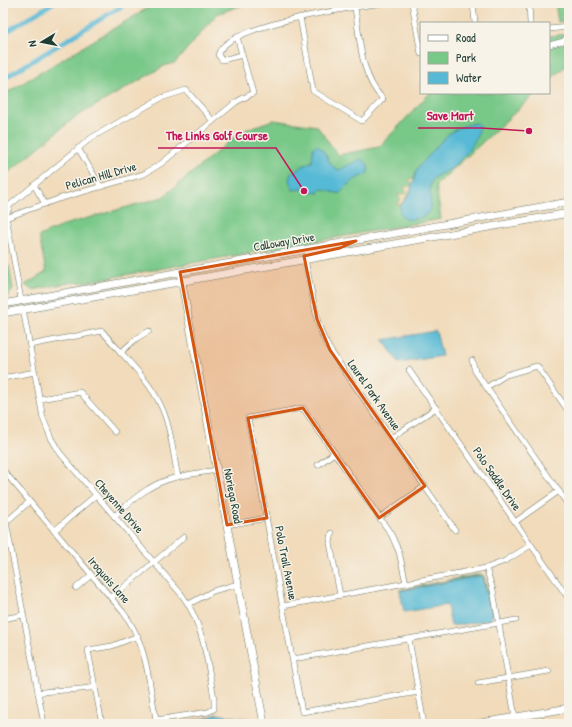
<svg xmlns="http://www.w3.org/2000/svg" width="572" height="727" font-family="'Patrick Hand',sans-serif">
<rect width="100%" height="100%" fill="#f7f3e8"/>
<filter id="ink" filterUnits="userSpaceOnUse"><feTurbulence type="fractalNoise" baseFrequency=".025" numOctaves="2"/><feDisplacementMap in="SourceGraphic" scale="8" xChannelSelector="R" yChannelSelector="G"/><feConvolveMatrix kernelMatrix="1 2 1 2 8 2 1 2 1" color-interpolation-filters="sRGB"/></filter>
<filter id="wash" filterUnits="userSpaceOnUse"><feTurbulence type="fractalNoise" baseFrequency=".012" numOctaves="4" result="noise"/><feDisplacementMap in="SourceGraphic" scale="16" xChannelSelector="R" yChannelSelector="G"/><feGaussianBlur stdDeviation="0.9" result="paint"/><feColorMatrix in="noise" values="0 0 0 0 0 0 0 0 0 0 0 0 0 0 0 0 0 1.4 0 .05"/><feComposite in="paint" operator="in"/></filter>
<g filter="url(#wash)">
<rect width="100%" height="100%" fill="#f1dbbb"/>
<g fill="#78c888" stroke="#4c825e">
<polygon points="156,3 248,3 217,14 175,63 166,65 74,118 3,177 3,95"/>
<polygon points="555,3 569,3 569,20 558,22"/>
<polygon points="569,34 569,63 549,81 549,36"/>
<polygon points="430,93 536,93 436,185 441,219 85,282 68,283 32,290 25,285 46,272 39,236 67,224 163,197 238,134 250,128 273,120 317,126 338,155 379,147"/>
<polygon points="3,266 9,266 13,290 8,296 3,297"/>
<polygon points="480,574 484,576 493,615 483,576 480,575 399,590"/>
</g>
<path fill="#eeda9e" stroke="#868c69" d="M 411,178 L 414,179 C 412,190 406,197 400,206 L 401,204 L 397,205 L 397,203 L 401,200 L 398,195 L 407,193 L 404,187 L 411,186 L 412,183 L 409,181 Z"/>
<g fill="#57b9d5" stroke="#3b7b84">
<path d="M 476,123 L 479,125 C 481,138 460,163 449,170 C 444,173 438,174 433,179 C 424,189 441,214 418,218 C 412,219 408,221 403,218 L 400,213 L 400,207 L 410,193 L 417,169 L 420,165 C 442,144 443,129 476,123 Z"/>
<path d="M 317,145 C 327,150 327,166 339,170 L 354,162 L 362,159 L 368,165 L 368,173 L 352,181 L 340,193 C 333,194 329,189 320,189 L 318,193 L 303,189 L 293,190 L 289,180 L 291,173 C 299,170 305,163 312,162 L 313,148 Z"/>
<polygon points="436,331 442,356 399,363 383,340"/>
<polygon points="480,576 482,577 492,616 489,620 451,626 447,605 404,612 400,591"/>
<polygon points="216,714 254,720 255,724 187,724 187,721 208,718"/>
</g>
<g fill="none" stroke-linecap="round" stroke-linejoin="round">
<g stroke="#57b9d5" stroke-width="4.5">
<polyline points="3,34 53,3"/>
<polyline points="3,79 127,3"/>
</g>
</g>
</g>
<g filter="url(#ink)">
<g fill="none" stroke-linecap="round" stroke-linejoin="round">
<defs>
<g id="street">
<polyline points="412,3 421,54"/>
<polyline points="473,3 475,23"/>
<polyline points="529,3 530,23"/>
<path d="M 300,17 L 313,91 L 362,121 L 383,99 C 360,76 360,38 355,8"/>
<polyline points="549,29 569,27"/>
<polyline points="549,45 564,41 569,34"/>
<path d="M 242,55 L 222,60 L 218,55 C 225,24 353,8 382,3"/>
<polyline points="78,148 101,187"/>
<polyline points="34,185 45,204"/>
<polyline points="3,219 58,199 144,174 162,163 236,102 253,93 237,37"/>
<polyline points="352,243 340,248 307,255 305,259 317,319 323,337 330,350 455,530"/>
<polyline points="21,300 6,216 10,205 91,138 161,98 186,90 213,121"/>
<path d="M 23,309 L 43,418 L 51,438 L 60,453 L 182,595 C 204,625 207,662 214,698 L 214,709 L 208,712 L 156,720"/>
<path d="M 30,345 L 102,331 C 121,354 149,379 161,406 C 171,427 173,454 178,477"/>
<polyline points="120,353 137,338 149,331"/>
<polyline points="472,360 475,371 569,506"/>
<polyline points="409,370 569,599"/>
<polyline points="3,378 35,372"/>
<polyline points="487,387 506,375 537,366 569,412"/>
<polyline points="40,399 80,392 115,432"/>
<polyline points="391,438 436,408"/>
<polyline points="318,465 334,453"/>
<path d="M 3,470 L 123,612 C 148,644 149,686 157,724"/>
<polyline points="29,502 6,522 44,724"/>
<path d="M 114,516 C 125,507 136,496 148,489 C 168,476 193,474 217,470"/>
<polyline points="379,518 425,486"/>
<polyline points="515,522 559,491"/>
<polyline points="227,525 267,518"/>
<polyline points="54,531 96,495"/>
<polyline points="332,533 330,543 340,595"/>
<polyline points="486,568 493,590 515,717"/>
<polyline points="406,583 399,552 391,534 303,408 248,418 302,712 419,692"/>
<polyline points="76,588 91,575"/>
<polyline points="111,598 184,537"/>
<polyline points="189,604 213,591 238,584"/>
<polyline points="283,606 486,568 505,561 531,545"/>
<polyline points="3,619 23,615"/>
<polyline points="409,639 424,724"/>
<polyline points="293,659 516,620"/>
<polyline points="478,683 549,671"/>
<path d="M 38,693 C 57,689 76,691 95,687"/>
<polyline points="102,724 88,650 112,646 138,636"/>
</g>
<g id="secondary">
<polyline points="181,278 264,724"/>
<polyline points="3,304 569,202"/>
<polyline points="3,313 569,213"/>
<polyline points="475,724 569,708"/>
</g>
</defs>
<use href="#street" stroke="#687463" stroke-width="6"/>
<use href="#secondary" stroke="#687463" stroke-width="8"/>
<use href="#street" stroke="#fff" stroke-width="5"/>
<use href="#secondary" stroke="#fff" stroke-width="7"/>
</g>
</g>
<path fill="#d45610" fill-opacity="0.2" stroke="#d45610" stroke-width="3" stroke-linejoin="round" d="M 356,241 L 340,248 L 304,256 L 317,319 L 330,350 L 425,486 L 379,518 L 303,408 L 248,418 L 267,518 L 227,525 L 180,272 Z"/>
<g text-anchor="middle" stroke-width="3" stroke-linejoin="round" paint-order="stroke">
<g font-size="12" fill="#1f3d34" stroke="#f7f3e8">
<text transform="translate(101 176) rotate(-16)" y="4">Pelican Hill Drive</text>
<text transform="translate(284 242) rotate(-10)" y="4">Calloway Drive</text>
<text transform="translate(374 395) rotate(55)" y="4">Laurel Park Avenue</text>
<text transform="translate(497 479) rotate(55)" y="4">Polo Saddle Drive</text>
<text transform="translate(233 496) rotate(79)" y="4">Noriega Road</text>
<text transform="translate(119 506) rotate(49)" y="4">Cheyenne Drive</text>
<text transform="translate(286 563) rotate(79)" y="4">Polo Trail Avenue</text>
<text transform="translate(109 580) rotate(49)" y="4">Iroquois Lane</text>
</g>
</g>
<path fill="none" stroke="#c2185b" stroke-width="1.5" d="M529 131L481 128H418M304 191L276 148H158"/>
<g fill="#c2185b" stroke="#f7f3e8" stroke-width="1.5">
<circle cx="529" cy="131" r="4"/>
<circle cx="304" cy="191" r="4"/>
</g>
<g font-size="13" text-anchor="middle" font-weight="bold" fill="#c2185b" stroke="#f7f3e8" stroke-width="3" stroke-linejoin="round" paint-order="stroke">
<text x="450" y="120">Save Mart</text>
<text x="217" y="140">The Links Golf Course</text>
</g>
<rect width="572" height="727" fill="none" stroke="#f7f3e8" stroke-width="16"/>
<rect x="420" y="22" width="130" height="72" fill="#f7f3e8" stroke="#a1aaa0"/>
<rect x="428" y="35" width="20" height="6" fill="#ffffff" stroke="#a1aaa0"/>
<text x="456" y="42" font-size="12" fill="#1f3d34">Road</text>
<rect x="428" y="52" width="20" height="12" fill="#78c888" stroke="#a1aaa0"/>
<text x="456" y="62" font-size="12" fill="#1f3d34">Park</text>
<rect x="428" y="72" width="20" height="12" fill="#57b9d5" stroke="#a1aaa0"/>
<text x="456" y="82" font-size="12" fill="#1f3d34">Water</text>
<g transform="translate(42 42) rotate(260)" stroke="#f7f3e8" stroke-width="3" paint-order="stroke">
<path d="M0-3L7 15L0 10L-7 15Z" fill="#1f3d34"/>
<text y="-6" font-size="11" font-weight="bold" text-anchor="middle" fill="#1f3d34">N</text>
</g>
</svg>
